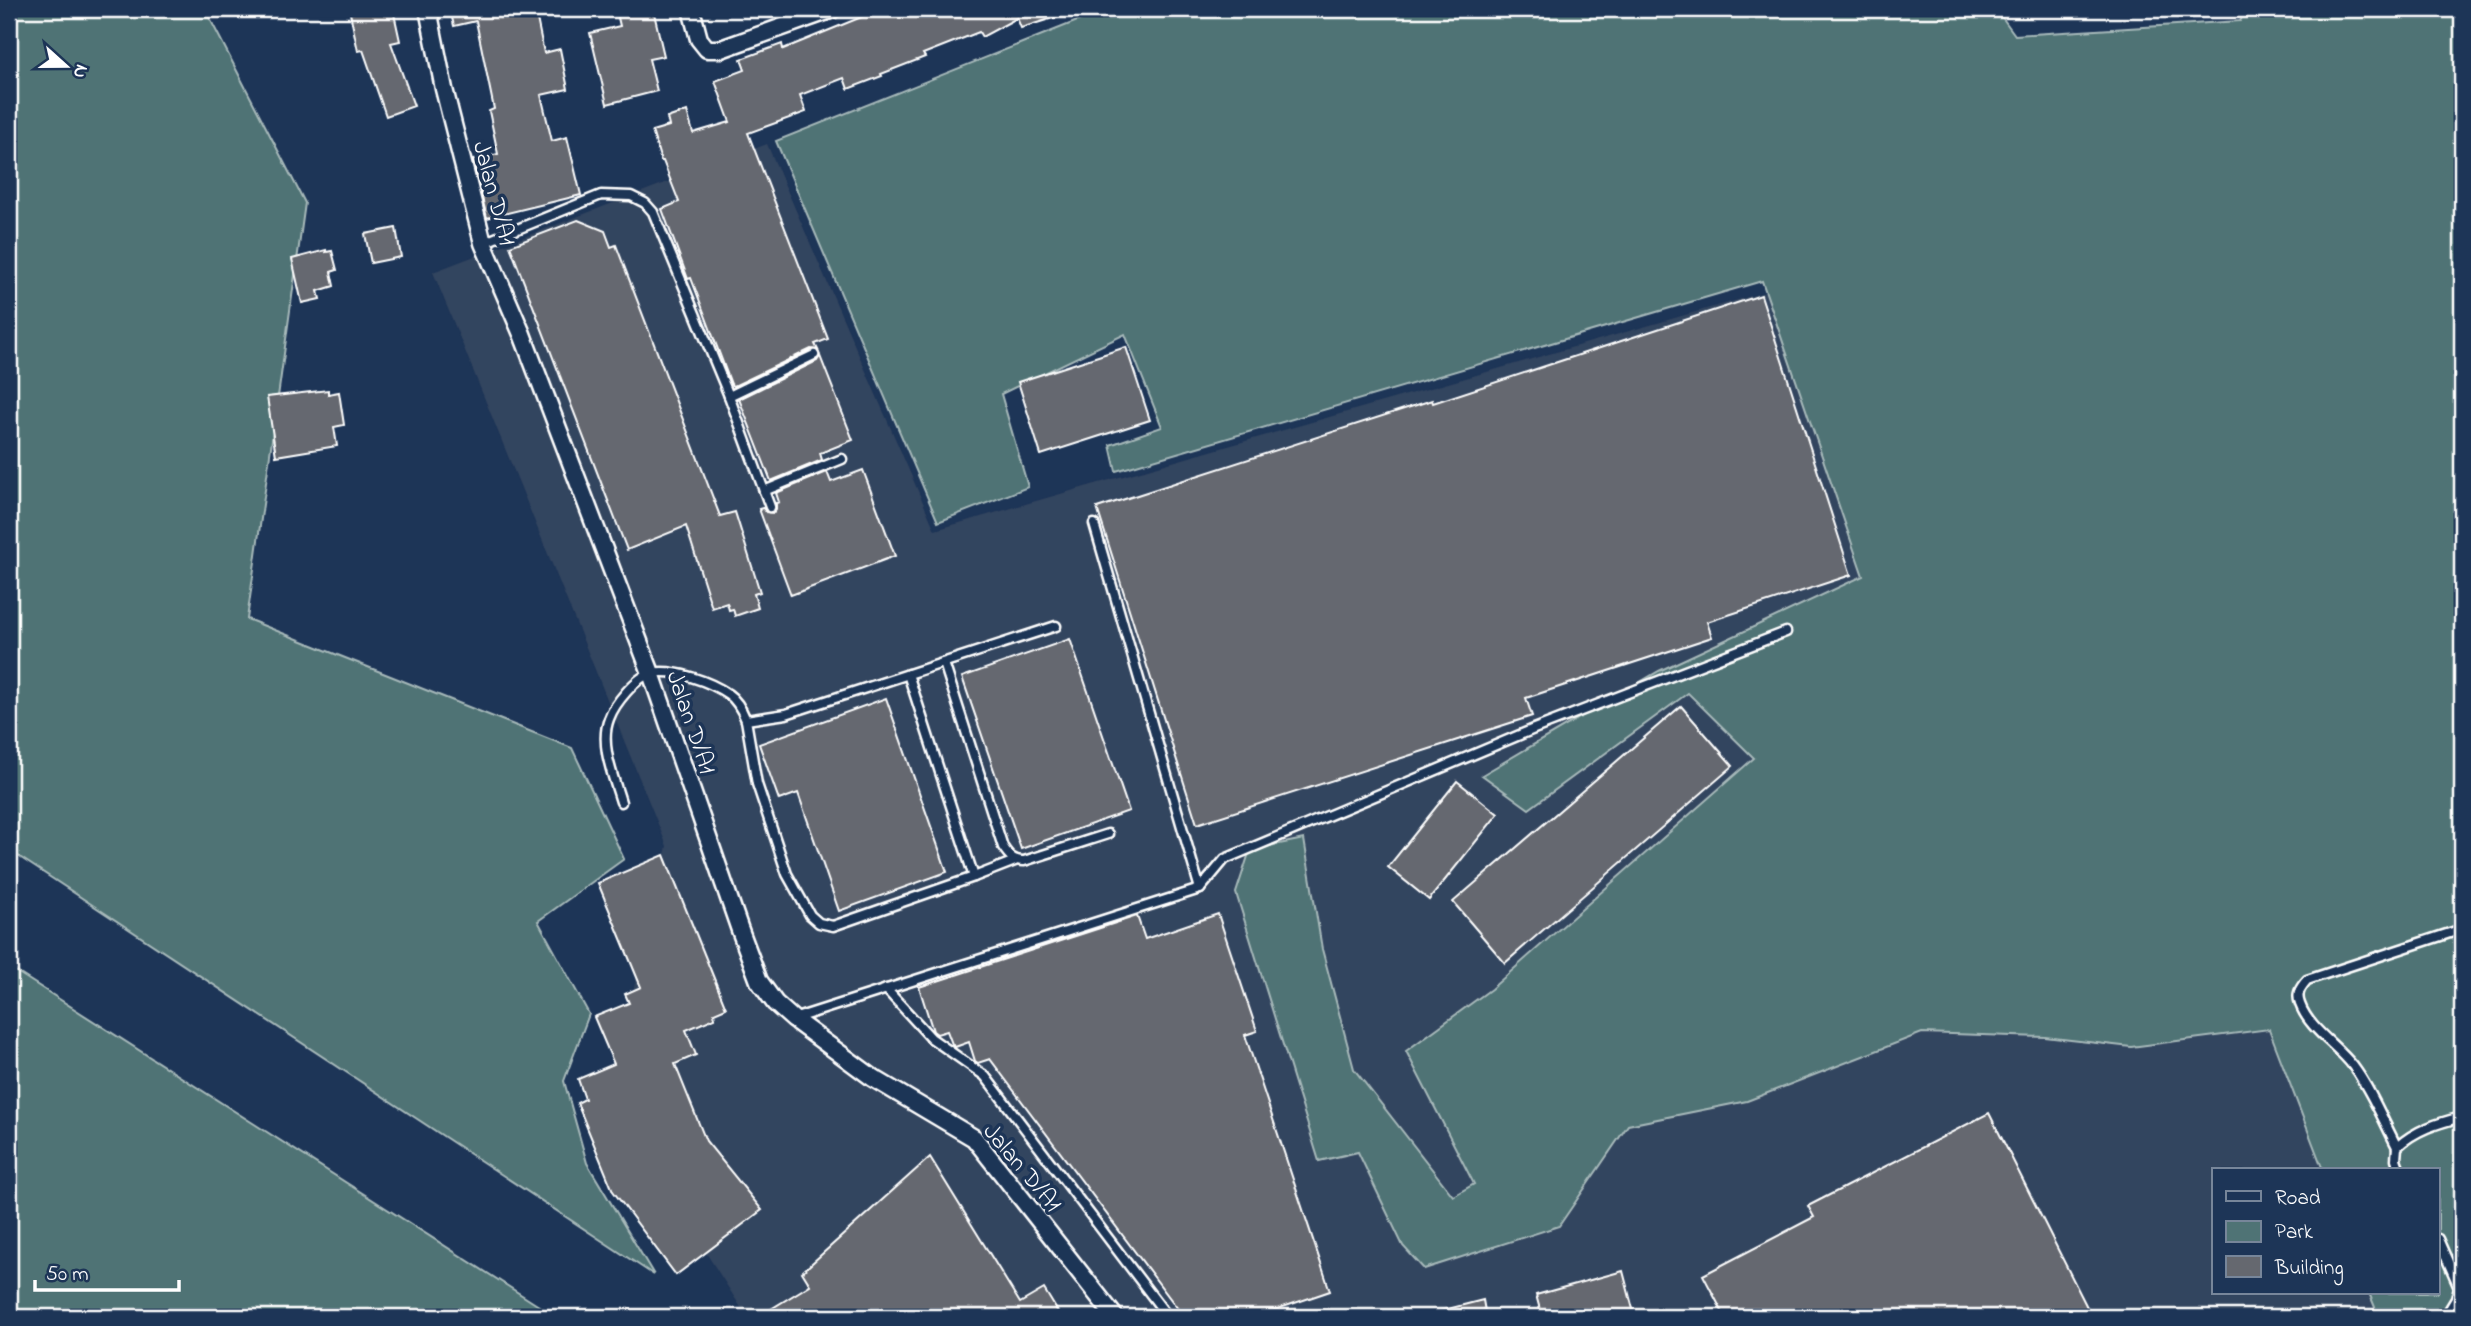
<svg xmlns="http://www.w3.org/2000/svg" width="2471" height="1326" font-family="'Indie Flower',sans-serif">
<rect width="100%" height="100%" fill="#1d3557"/>
<filter id="ink" filterUnits="userSpaceOnUse"><feTurbulence type="fractalNoise" baseFrequency=".0143" numOctaves="2"/><feDisplacementMap in="SourceGraphic" scale="14" xChannelSelector="R" yChannelSelector="G"/><feConvolveMatrix kernelMatrix="1 2 1 2 8 2 1 2 1" color-interpolation-filters="sRGB"/></filter>
<g filter="url(#ink)">
<path fill="#33445e" fill-rule="evenodd" d="M 767,144 L 935,530 L 1825,275 L 2096,1043 L 2462,923 L 2462,1317 L 747,1317 L 608,1099 L 667,846 L 433,272 ZM 2214,1170 L 2438,1170 L 2438,1293 L 2214,1293 Z"/>
<g fill="#4f7375" stroke="#a7b9ba" stroke-width="2">
<polygon points="9,9 205,9 305,203 247,619 572,748 624,859 538,921 589,1014 564,1081 587,1163 654,1275 9,850"/>
<polygon points="1091,9 1996,9 2015,35 2240,21 2247,9 2462,9 2462,1317 2379,1317 2369,1293 2438,1293 2438,1170 2323,1170 2269,1029 2131,1047 2045,1037 1922,1033 1747,1101 1628,1125 1559,1226 1424,1269 1403,1246 1358,1152 1319,1161 1236,893 1250,850 1304,839 1322,949 1354,1069 1453,1196 1474,1184 1406,1051 1491,989 1754,758 1688,693 1529,809 1482,775 1659,671 1863,576 1762,281 1116,471 1110,445 1162,427 1125,334 1001,394 1028,487 938,522 776,141 1090,16"/>
<polygon points="9,967 556,1317 9,1317"/>
</g>
<g fill="#65686f" stroke="#fff" stroke-width="2">
<polygon points="370,9 393,9 400,41 391,43 414,106 386,116 363,50 358,51 350,13"/>
<polygon points="450,9 535,9 544,53 560,49 568,89 541,95 552,141 567,137 581,195 487,218 473,160 498,154 489,111 494,109 476,21 454,26"/>
<polygon points="616,9 653,9 664,56 649,59 657,91 607,104 590,33 620,26"/>
<polygon points="881,9 1071,9 1072,12 1021,28 1017,18 982,37 979,32 923,54 925,57 881,74 882,76 848,89 844,78 800,95 806,112 748,133 828,339 815,344 818,350 811,349 734,386 731,384 691,278 688,279 662,209 679,202 663,161 661,161 652,131 669,126 667,118 687,111 693,133 730,122 715,81 745,70 741,59 782,44 783,49"/>
<polygon points="578,220 605,231 611,247 616,245 720,516 735,512 760,592 754,594 758,608 735,616 733,609 729,610 727,603 712,608 686,526 627,550 510,246"/>
<polygon points="396,228 401,257 371,263 365,234"/>
<polygon points="326,250 326,252 332,251 337,270 331,272 334,286 318,291 320,299 302,303 292,259"/>
<polygon points="1761,295 1851,575 1707,622 1712,637 1526,698 1532,716 1197,824 1097,508 1432,400 1433,403"/>
<polygon points="1126,347 1150,420 1041,455 1018,382"/>
<polygon points="820,356 853,440 820,453 822,460 771,481 739,399 817,361"/>
<polygon points="328,390 328,394 339,392 344,425 334,427 337,446 276,456 267,397"/>
<polygon points="863,470 895,556 791,595 759,509 763,508 766,512 773,513 776,509 776,503 779,502 776,493 827,472 831,482"/>
<polygon points="1070,639 1129,811 1021,849 962,677"/>
<polygon points="886,698 947,872 839,911 798,793 779,800 759,744"/>
<polygon points="1681,706 1733,766 1505,963 1453,902"/>
<polygon points="1457,781 1498,814 1429,900 1388,867"/>
<polygon points="664,855 726,1008 714,1013 715,1018 686,1030 696,1055 675,1064 706,1141 762,1210 676,1275 613,1191 577,1103 585,1099 578,1079 614,1064 594,1017 629,1003 625,994 641,987 598,883"/>
<polygon points="1218,914 1257,1031 1245,1035 1330,1291 1274,1310 1277,1317 1184,1317 990,1059 978,1063 975,1061 969,1042 955,1047 952,1044 947,1031 937,1034 933,1031 919,987 1137,916 1145,939"/>
<polygon points="1989,1113 2092,1317 1725,1317 1703,1275 1814,1217 1808,1206"/>
<polygon points="930,1157 1020,1303 1044,1289 1061,1317 758,1317 810,1285 802,1272"/>
<polygon points="1623,1271 1635,1317 1542,1317 1536,1295"/>
<polygon points="1483,1300 1486,1317 1437,1317 1436,1312"/>
</g>
<g fill="none" stroke-linecap="round" stroke-linejoin="round">
<defs>
<g id="service">
<polyline points="483,243 601,195 631,196 645,203 653,212 729,396 770,507"/>
<polyline points="729,396 814,355"/>
<polyline points="764,491 842,459"/>
<polyline points="1094,524 1200,889"/>
<path d="M 944,663 L 1003,847 C 1009,856 1013,861 1024,861 L 1108,834"/>
<polyline points="908,674 974,877 1015,861"/>
<polyline points="746,720 757,784 787,874 810,915 819,923 833,926 974,877"/>
<path d="M 621,802 C 614,778 599,744 609,719 C 614,704 637,676 652,673 C 673,668 711,682 728,694 C 737,700 742,710 746,720 L 786,714 L 1056,626"/>
<polyline points="886,989 931,1038 985,1076 1168,1317"/>
<polyline points="793,1019 1200,889 1225,859 1534,729 1786,632"/>
<path d="M 2397,1147 C 2383,1120 2371,1090 2353,1066 C 2337,1045 2309,1029 2300,1004 C 2296,994 2300,988 2307,980 L 2462,929"/>
<path d="M 2400,1170 L 2396,1159 L 2397,1147 C 2415,1130 2438,1123 2462,1117"/>
<polyline points="2438,1239 2459,1287 2456,1299 2445,1317"/>
</g>
<g id="minor">
<polyline points="428,9 444,89 483,243 522,334 651,673 740,930 759,981 775,1003 793,1019 873,1078 974,1138 1115,1317"/>
<polyline points="691,9 699,39 707,49 721,49 833,9"/>
</g>
</defs>
<use href="#service" stroke="#fff" stroke-width="13"/>
<use href="#minor" stroke="#fff" stroke-width="21"/>
<use href="#service" stroke="#1d3557" stroke-width="8"/>
<use href="#minor" stroke="#1d3557" stroke-width="16"/>
</g>
</g>
<g text-anchor="middle" stroke-width="7" stroke-linejoin="round" paint-order="stroke">
<g font-size="24" fill="#fff" stroke="#1d3557">
<text transform="translate(495 193) rotate(75)" y="8">Jalan D/A1</text>
<text transform="translate(692 722) rotate(71)" y="8">Jalan D/A1</text>
<text transform="translate(1023 1167) rotate(50)" y="8">Jalan D/A1</text>
</g>
</g>
<rect width="2471" height="1326" fill="none" stroke="#1d3557" stroke-width="35"/>
<rect x="18" y="18" width="2436" height="1291" fill="none" stroke="#fff" stroke-width="2.5" filter="url(#ink)"/>
<rect x="2212" y="1168" width="228" height="126" fill="#1d3557" stroke="#77869a" stroke-width="2"/>
<rect x="2226" y="1191" width="35" height="10" fill="#1d3557" stroke="#77869a" stroke-width="2"/>
<text x="2275" y="1204" font-size="21" fill="#ffffff">Road</text>
<rect x="2226" y="1221" width="35" height="21" fill="#4f7375" stroke="#77869a" stroke-width="2"/>
<text x="2275" y="1238" font-size="21" fill="#ffffff">Park</text>
<rect x="2226" y="1256" width="35" height="21" fill="#65686f" stroke="#77869a" stroke-width="2"/>
<text x="2275" y="1274" font-size="21" fill="#ffffff">Building</text>
<g transform="translate(66 66) rotate(111)" stroke="#1d3557" stroke-width="5" paint-order="stroke">
<path d="M0-5L12 26L0 18L-12 26Z" fill="#ffffff"/>
<text y="-10" font-size="19" font-weight="bold" text-anchor="middle" fill="#ffffff">N</text>
</g>
<path d="M35 1280v10h144v-10" fill="none" stroke="#ffffff" stroke-width="3.5"/>
<text x="46" y="1280" font-size="21" fill="#ffffff" stroke="#1d3557" stroke-width="5" paint-order="stroke">50 m</text>
</svg>
